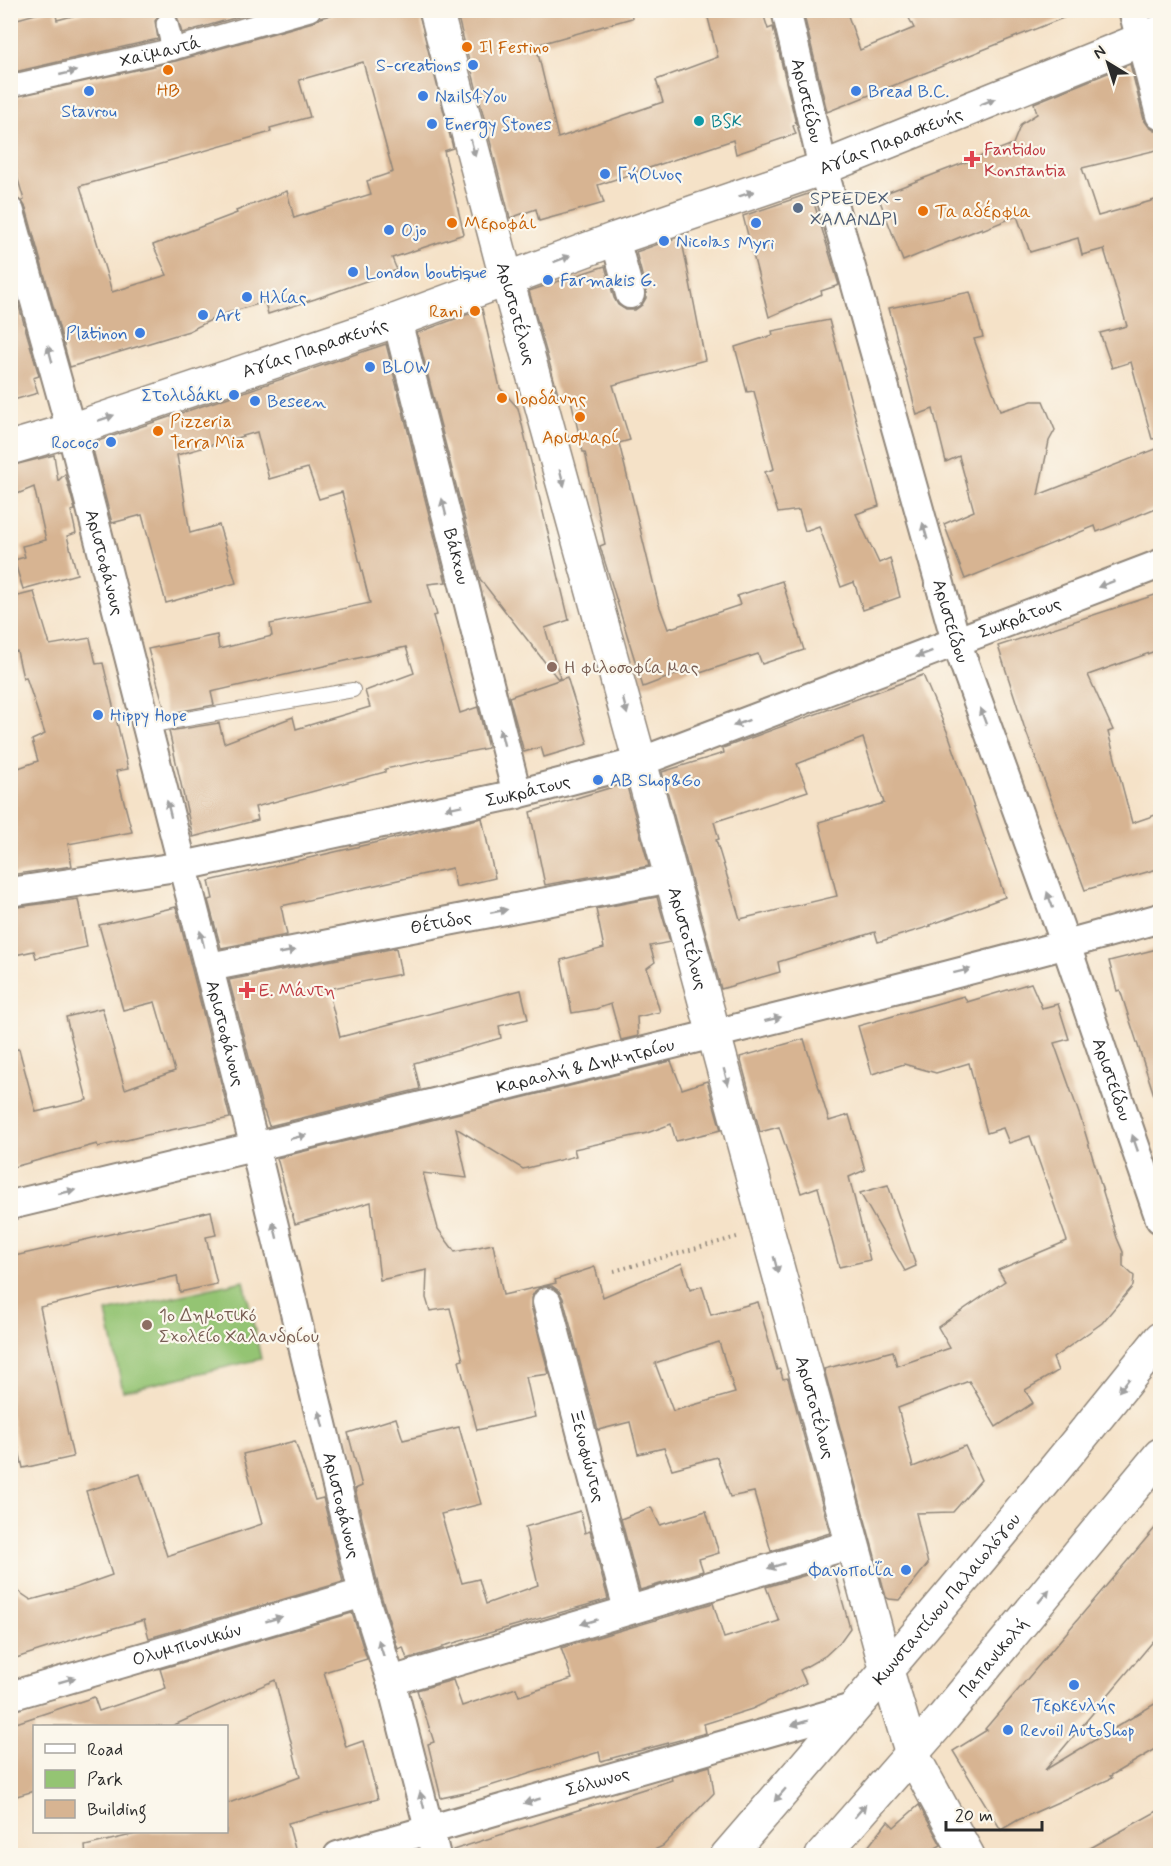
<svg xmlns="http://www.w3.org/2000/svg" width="1171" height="1866" font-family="Mynerve,sans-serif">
<rect width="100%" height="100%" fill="#fbf7ec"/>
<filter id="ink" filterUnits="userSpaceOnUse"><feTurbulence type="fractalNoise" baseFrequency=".0167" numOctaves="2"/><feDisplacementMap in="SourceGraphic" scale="12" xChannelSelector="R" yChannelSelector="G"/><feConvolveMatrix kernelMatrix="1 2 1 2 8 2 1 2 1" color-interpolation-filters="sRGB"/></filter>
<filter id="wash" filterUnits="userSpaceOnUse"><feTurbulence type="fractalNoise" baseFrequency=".008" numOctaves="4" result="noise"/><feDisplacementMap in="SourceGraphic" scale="24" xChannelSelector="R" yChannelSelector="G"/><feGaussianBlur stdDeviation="1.35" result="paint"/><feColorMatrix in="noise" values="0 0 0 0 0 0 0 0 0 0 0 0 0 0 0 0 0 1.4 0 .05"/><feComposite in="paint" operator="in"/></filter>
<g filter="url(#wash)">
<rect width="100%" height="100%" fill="#f5e2c8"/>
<polygon fill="#94c473" stroke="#60784f" stroke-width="1.5" points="244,1281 261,1359 123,1391 106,1312"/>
<g id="blocks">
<g fill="#d7b492" fill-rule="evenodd">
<polygon points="50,10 55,10 57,20 95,10 262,10 182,33 177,16 171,12 165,12 159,14 155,21 158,39 10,73 10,21"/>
<path d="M 348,10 L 418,10 L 453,148 L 444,151 L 464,234 L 392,258 L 397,270 L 315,299 L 268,314 L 265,302 L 221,315 L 189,331 L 70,367 L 26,208 L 22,201 L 24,200 L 10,152 L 10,98 L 176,61 L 313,22 L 320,18 ZM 363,62 L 393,172 L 367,181 L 371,194 L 294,218 L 287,191 L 236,211 L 237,213 L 153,245 L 167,275 L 112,292 L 80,186 L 271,132 L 270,128 L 310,117 L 299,80 Z"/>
<polygon points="456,10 631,10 632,18 536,45 558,138 663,102 656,80 718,57 706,10 762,10 768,29 773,27 796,124 793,126 796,134 736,154 733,140 598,185 604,203 539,221 536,209 510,218"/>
<polygon points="815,10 846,10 860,50 914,28 905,10 1077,10 1078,12 827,112 804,15"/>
<polygon points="1130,64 1144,120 1149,127 1155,131 1161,131 1161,149 1082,168 1098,216 1155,200 1161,223 1161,438 1152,439 1131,362 1112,368 1100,333 1127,326 1104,249 1082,255 1078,238 1030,252 1017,216 982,230 982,228 903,261 878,196 1013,144 1021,124 1037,114 1034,103"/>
<polygon points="811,193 839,285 821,291 822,294 769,317 743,216"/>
<polygon points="681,236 705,360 613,385 630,440 619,443 658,602 668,629 740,605 737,596 782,581 804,650 762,664 758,654 700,673 698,666 643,687 600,546 605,544 585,452 583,452 570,395 559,397 529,291 605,266 614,298 618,305 626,310 635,310 642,305 646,298 646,290 636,252"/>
<polygon points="10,275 39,376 33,378 38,393 10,401"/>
<polygon points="970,292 983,337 974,339 1000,411 1032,401 1043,401 1055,430 1049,441 1038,495 1161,447 1161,506 1097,532 1095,526 965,579 944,524 974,511 959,456 946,462 933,409 917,415 889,308"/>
<polygon points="482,309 500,388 518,408 569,620 545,628 560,678 558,679 480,579 417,333"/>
<polygon points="829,320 879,506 856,514 879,563 890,558 900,597 863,610 854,582 841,587 819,526 805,531 799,510 778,513 765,472 774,469 754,391 747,392 735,347 773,335 772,331"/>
<polygon points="386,344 446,582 428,584 437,615 433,616 460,713 478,707 488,748 385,769 385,772 255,807 258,820 193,837 169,731 219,723 224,743 293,717 296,729 370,707 365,691 414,673 406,647 211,692 214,705 166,714 148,649 217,635 219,649 272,636 270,624 370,603 342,492 319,499 308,468 269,479 257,432 177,455 190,533 219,525 236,583 166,603 142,515 112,523 92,446 98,441"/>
<polygon points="54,455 58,481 65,474 75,510 71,511 76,533 67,536 77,574 23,589 14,560 25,557 22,546 46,540 34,487 10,497 10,466"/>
<polygon points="34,592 50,645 90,638 96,664 103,663 128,769 116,771 132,832 68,844 72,866 10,875 10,771 38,761 32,740 45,734 26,677 23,678 17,651 10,652 10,598"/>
<polygon points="1161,593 1161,649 1088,675 1113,730 1108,732 1132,823 1161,813 1161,868 1085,890 1024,726 998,646"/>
<path d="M 923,675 L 949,736 L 1005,897 L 930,925 L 931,926 L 878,942 L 875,932 L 778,962 L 780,972 L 721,989 L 662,772 L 724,753 L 723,748 ZM 863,738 L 884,803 L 819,822 L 837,896 L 740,919 L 716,840 L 719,839 L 714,822 L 808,791 L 797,764 Z"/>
<polygon points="567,677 588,744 544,757 541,747 524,752 509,697"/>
<polygon points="626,783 649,866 545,885 530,812"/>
<polygon points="482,818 495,878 456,887 452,868 281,906 287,935 221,948 208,900 213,899 209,881"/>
<polygon points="657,897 670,942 650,946 655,962 647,968 660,1012 637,1017 638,1036 621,1040 611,1004 596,1009 572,1013 561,960 604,948 596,909"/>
<polygon points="78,899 87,947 36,958 34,951 10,956 10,908"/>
<polygon points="176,907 230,1118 151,1134 98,1147 97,1144 10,1168 10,1050 19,1049 36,1112 87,1100 66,1017 102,1008 125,1089 175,1071 155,1002 123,1010 99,925"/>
<polygon points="396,948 401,974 328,989 340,1037 521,990 528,1019 499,1026 501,1038 414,1063 420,1089 269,1126 264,1111 263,1111 229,980"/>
<polygon points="1161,948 1161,1098 1155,1098 1120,990 1117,991 1109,961"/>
<polygon points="1031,983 1042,1008 1058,1004 1069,1039 1054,1043 1081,1119 1117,1238 1123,1252 1123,1266 1134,1276 1133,1286 1102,1323 1053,1358 1058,1371 1025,1390 1033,1403 996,1427 969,1381 898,1408 913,1467 965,1446 981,1480 953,1512 916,1513 928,1564 899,1600 889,1599 886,1597 824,1369 893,1351 897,1366 950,1348 938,1327 1005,1281 998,1270 1067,1241 1030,1136 1009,1143 1003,1128 987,1133 969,1063 936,1073 904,1064 872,1074 858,1026 964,996 967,1002"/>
<polygon points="804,1039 829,1121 849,1115 865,1170 849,1177 870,1260 839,1267 818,1187 801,1193 779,1127 760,1132 740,1057"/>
<path d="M 671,1061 L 682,1089 L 707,1081 L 721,1130 L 676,1141 L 671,1124 L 647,1133 L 574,1149 L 576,1156 L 523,1169 L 456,1128 L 467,1178 L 423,1173 L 438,1229 L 455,1252 L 493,1244 L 503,1295 L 556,1283 L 555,1280 L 595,1267 L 603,1297 L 682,1263 L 690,1290 L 702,1286 L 711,1315 L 758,1302 L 777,1370 L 780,1369 L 783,1379 L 788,1378 L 830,1533 L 771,1551 L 754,1492 L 730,1497 L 717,1457 L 672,1469 L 664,1448 L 638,1454 L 630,1422 L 598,1430 L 563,1298 L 559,1291 L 552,1286 L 542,1286 L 535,1291 L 531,1298 L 531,1306 L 549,1374 L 526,1377 L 535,1417 L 477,1430 L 459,1361 L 463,1360 L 450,1308 L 430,1311 L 426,1298 L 427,1270 L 380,1280 L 371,1202 L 295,1224 L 277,1158 ZM 719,1342 L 735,1393 L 673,1411 L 655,1363 Z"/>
<polygon points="888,1185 916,1266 905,1271 860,1193"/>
<polygon points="211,1211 216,1235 206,1237 217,1284 180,1292 177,1276 40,1307 73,1457 23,1468 10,1411 10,1257"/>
<polygon points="396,1418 403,1440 459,1427 481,1504 441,1514 462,1583 479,1579 486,1604 538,1585 525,1527 580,1511 585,1533 590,1531 608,1599 443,1646 443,1648 407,1659 403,1647 398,1649 379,1589 355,1489 362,1486 348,1433"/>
<polygon points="295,1441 315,1500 323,1498 343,1582 149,1638 144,1620 84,1636 10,1660 10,1586 31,1600 72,1589 112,1575 86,1491 140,1474 167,1556 262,1524 243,1454"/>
<polygon points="651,1507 660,1525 706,1511 719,1553 699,1559 703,1571 640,1590 621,1519"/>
<polygon points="1161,1521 1161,1632 1045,1770 1161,1700 1161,1746 1110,1776 1112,1778 1018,1820 1001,1830 953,1751 987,1730 985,1729"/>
<polygon points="833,1567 850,1628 840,1642 825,1656 800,1670 806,1683 752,1709 704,1724 706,1733 601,1761 599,1752 474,1791 441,1798 428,1744 434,1742 417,1690 453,1680 462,1706 516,1688 519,1696 572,1679 561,1648 713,1603 724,1638 779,1621 766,1587"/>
<polygon points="352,1613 367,1659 324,1672 346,1747 363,1741 378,1799 288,1823 297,1856 86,1856 85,1846 144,1832 226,1832 226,1804 300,1777 275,1680 172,1726 34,1726 34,1791 10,1798 10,1725 94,1697 99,1711 166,1688 160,1669"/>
<polygon points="710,1766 714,1793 663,1846 641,1856 454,1856 453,1850 672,1780 671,1777"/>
<polygon points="919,1805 941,1845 922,1856 861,1856 888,1821 894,1827"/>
<polygon points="1161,1809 1161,1856 1076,1856"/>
</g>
</g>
</g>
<g filter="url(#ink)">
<use href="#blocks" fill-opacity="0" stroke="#90867a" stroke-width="1.5"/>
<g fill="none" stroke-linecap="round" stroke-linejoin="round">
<defs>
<polyline id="service" points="147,726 353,690"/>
<g id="pedestrian">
<polyline points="167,24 173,49"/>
<path id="s1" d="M 10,86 L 173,49 L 310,10"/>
</g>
<g id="minor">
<path id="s2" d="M 786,10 L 823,168 L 956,641 L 1066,945 L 1160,1219"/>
<polyline points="1133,10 1160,115"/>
<path id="s3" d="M 10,212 L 71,430 L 255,1148 L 363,1593 L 391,1681 L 436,1856"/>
<polyline points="615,239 630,294"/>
<path id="s4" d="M 397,320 L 517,794"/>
<path id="s5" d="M 10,892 L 183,866 L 517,794 L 640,762 L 1160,564"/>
<path id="s6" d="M 209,967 L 671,878"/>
<path id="s7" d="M 10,1205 C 229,1154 447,1100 665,1046 C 830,1005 996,965 1160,918"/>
<path id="s8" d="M 547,1302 L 628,1610"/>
<polyline points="391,1681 852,1544"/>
<path id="s9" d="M 10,1696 L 363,1593"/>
<path id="s10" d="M 338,1856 L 856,1707"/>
</g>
<g id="tertiary">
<path id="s11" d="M 436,10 L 502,262 L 640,762 L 887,1671 L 912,1754 L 968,1856"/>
<path id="s12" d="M 10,448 L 71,430 L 397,320 L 615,239 L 823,168 L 1160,32"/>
</g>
<g id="secondary">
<path id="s13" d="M 727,1856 C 874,1686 1020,1515 1160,1339"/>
<path id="s14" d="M 822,1856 L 943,1718 L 1160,1455"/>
</g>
</defs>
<use href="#service" stroke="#90867a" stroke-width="16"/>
<use href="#pedestrian" stroke="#90867a" stroke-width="24"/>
<use href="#minor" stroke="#90867a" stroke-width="32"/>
<use href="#tertiary" stroke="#90867a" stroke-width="36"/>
<use href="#secondary" stroke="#90867a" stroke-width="36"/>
<polyline stroke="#90867a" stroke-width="4" stroke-dasharray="1.5 4.5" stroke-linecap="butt" points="614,1271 737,1237"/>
<use href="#service" stroke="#fff" stroke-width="14"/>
<use href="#pedestrian" stroke="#fff" stroke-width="21"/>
<use href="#minor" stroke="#fff" stroke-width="28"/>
<use href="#tertiary" stroke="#fff" stroke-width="33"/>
<use href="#secondary" stroke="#fff" stroke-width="33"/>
</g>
<defs><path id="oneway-solid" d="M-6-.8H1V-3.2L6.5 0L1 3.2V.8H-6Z" transform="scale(1.5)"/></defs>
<g fill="#a0a0a0">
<use href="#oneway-solid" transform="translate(68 73) rotate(-13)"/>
<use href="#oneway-solid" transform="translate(987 102) rotate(-22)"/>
<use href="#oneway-solid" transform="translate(473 148) rotate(75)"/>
<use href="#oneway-solid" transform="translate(746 194) rotate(-19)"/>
<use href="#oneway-solid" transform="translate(562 259) rotate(-21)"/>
<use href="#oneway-solid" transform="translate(50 354) rotate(-105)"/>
<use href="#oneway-solid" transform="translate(106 418) rotate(-19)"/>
<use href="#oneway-solid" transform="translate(562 478) rotate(75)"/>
<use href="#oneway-solid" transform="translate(444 507) rotate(-104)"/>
<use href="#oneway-solid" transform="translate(925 531) rotate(-106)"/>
<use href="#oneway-solid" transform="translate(1106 584) rotate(159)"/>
<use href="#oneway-solid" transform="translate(924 654) rotate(159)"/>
<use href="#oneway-solid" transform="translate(625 706) rotate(75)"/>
<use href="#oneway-solid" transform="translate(983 716) rotate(-110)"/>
<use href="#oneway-solid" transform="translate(741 723) rotate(159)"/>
<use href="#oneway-solid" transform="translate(502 737) rotate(-104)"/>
<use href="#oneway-solid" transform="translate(454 807) rotate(168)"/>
<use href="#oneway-solid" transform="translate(169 809) rotate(-104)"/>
<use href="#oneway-solid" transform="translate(1050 900) rotate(-110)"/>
<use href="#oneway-solid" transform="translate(499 911) rotate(-11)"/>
<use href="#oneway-solid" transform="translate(202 939) rotate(-104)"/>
<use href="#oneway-solid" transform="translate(287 952) rotate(-11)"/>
<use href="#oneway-solid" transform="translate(962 971) rotate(-14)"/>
<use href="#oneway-solid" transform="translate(773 1019) rotate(-14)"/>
<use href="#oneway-solid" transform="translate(726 1077) rotate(75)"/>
<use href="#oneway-solid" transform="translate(298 1137) rotate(-14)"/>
<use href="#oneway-solid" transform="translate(1135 1143) rotate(-109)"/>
<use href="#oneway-solid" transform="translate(67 1192) rotate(-13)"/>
<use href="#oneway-solid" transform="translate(275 1230) rotate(-104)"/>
<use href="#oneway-solid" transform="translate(776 1265) rotate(75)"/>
<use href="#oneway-solid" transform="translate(1124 1385) rotate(129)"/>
<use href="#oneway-solid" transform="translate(321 1419) rotate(-104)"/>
<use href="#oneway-solid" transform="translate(776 1566) rotate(163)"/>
<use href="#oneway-solid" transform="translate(1044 1596) rotate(-50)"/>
<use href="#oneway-solid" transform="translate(274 1619) rotate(-16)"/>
<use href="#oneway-solid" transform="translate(589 1622) rotate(163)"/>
<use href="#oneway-solid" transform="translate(381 1648) rotate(-108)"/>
<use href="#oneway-solid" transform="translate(67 1680) rotate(-16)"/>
<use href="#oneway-solid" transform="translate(800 1723) rotate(164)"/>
<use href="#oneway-solid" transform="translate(780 1795) rotate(131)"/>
<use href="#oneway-solid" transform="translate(422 1800) rotate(-104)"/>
<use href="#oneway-solid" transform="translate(532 1801) rotate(164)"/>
<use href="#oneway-solid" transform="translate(860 1811) rotate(-49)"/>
</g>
</g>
<g fill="#e8710a" stroke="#fbf7ec" stroke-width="2">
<circle cx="467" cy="47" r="6"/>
<circle cx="168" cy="70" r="6"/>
<circle cx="923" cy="211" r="6"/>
<circle cx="452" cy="223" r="6"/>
<circle cx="475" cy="311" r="6"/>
<circle cx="502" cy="398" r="6"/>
<circle cx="580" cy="417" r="6"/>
<circle cx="158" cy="431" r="6"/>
</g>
<g fill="#3f7fe0" stroke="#fbf7ec" stroke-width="2">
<circle cx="473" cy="65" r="6"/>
<circle cx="89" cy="91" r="6"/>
<circle cx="856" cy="91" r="6"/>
<circle cx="423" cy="96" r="6"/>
<circle cx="432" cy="124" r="6"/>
<circle cx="605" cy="174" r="6"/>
<circle cx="756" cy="223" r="6"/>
<circle cx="389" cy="230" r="6"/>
<circle cx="664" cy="241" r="6"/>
<circle cx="353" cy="272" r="6"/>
<circle cx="548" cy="280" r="6"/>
<circle cx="247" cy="297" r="6"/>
<circle cx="203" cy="315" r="6"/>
<circle cx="140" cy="333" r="6"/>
<circle cx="370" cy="367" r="6"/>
<circle cx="234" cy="395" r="6"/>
<circle cx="255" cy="401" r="6"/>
<circle cx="111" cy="442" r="6"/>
<circle cx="98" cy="715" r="6"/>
<circle cx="598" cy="780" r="6"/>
<circle cx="906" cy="1570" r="6"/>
<circle cx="1074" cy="1685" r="6"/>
<circle cx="1008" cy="1730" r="6"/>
</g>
<circle fill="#0f9aa8" stroke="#fbf7ec" stroke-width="2" cx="699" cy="121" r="6"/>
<g fill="#e0444e" stroke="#fbf7ec" stroke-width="2">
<path d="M969 150h6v6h6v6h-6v6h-6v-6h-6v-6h6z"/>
<path d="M244 981h6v6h6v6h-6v6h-6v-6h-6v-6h6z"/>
</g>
<circle fill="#5c6f8a" stroke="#fbf7ec" stroke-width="2" cx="798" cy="208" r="6"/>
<g fill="#8d6e63" stroke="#fbf7ec" stroke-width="2">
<circle cx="552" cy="667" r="6"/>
<circle cx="147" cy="1325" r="6"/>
</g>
<g text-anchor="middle" stroke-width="4.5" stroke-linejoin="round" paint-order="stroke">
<g font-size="18" fill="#c56008" stroke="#fbf7ec" text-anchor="start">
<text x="479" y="53">Il Festino</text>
<text x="168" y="96" text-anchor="middle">HB</text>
<text x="935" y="217">Τα αδέρφια</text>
<text x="464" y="229">Μεροφάι</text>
<text x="463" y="317" text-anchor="end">Rani</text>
<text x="514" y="404">Ιορδάνης</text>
<text x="170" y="427">Pizzeria<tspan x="170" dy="21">Terra Mia</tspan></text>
<text x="580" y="443" text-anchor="middle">Αρισμαρί</text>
</g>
<g font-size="18" fill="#2b2b2b" stroke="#fbf7ec">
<text dy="6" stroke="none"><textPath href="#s1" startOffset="154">Χαϊμαντά</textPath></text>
<text dy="6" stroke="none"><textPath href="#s2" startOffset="93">Αριστείδου</textPath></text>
<text dy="6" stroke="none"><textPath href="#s12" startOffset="933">Αγίας Παρασκευής</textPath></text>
<text dy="6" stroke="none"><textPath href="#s11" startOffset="314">Αριστοτέλους</textPath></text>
<text dy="6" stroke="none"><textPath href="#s12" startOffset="321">Αγίας Παρασκευής</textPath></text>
<text dy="6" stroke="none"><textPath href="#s4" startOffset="244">Βάκχου</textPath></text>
<text dy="6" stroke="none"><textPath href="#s3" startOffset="363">Αριστοφάνους</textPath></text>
<text dy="6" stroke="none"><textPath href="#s5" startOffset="1050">Σωκράτους</textPath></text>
<text dy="6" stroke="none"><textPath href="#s2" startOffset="633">Αριστείδου</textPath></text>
<text dy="6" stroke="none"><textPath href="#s5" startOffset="528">Σωκράτους</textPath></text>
<text dy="6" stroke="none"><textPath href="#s6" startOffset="236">Θέτιδος</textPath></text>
<text dy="6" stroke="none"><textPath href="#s11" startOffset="962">Αριστοτέλους</textPath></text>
<text dy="6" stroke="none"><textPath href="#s3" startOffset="849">Αριστοφάνους</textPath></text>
<text dy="6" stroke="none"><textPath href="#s7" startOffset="592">Καραολή &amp; Δημητρίου</textPath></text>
<text dy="6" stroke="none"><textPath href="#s2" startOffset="1119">Αριστείδου</textPath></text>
<text dy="6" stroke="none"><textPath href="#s11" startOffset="1448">Αριστοτέλους</textPath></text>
<text dy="6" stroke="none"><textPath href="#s8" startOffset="159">Ξενοφώντος</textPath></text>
<text dy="6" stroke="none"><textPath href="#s3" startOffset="1335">Αριστοφάνους</textPath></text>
<text dy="6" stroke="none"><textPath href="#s13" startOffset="338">Κωνσταντίνου Παλαιολόγου</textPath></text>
<text dy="6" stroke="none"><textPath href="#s9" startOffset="184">Ολυμπιονικών</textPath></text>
<text dy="6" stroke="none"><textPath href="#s14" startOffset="262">Παπανικολή</textPath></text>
<text dy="6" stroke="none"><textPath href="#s10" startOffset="270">Σόλωνος</textPath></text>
</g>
<g font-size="18" fill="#366cbe" stroke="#fbf7ec" text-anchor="start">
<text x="461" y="71" text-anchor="end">S-creations</text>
<text x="868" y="97">Bread B.C.</text>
<text x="435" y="102">Nails4You</text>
<text x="89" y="117" text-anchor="middle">Stavrou</text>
<text x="444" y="130">Energy Stones</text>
<text x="617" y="180">ΓήΟινος</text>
<text x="401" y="236">Ojo</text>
<text x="676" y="247">Nicolas</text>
<text x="756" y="249" text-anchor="middle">Myri</text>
<text x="365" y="278">London boutique</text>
<text x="560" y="286">Farmakis G.</text>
<text x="259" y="303">Ηλίας</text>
<text x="215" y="321">Art</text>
<text x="128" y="339" text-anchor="end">Platinon</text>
<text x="382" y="373">BLOW</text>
<text x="222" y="401" text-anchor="end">Στολιδάκι</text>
<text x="267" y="407">Beseen</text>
<text x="99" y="448" text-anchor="end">Rococo</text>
<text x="110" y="721">Hippy Hope</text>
<text x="610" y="786">ΑΒ Shop&amp;Go</text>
<text x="894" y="1576" text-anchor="end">Φανοποιΐα</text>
<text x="1074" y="1711" text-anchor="middle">Τερκενλής</text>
<text x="1020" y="1736">Revoil AutoShop</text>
</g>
<g font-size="18" fill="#0d838f" stroke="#fbf7ec" text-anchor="start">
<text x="711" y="127">BSK</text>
</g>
<g font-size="18" fill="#be3a42" stroke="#fbf7ec" text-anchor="start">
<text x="984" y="155">Fantidou<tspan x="984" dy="21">Konstantia</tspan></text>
<text x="259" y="996">Ε. Μάντη</text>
</g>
<g font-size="18" fill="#4e5e75" stroke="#fbf7ec" text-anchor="start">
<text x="810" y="204">SPEEDEX -<tspan x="810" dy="21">ΧΑΛΑΝΔΡΙ</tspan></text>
</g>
<g font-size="18" fill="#785e54" stroke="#fbf7ec" text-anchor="start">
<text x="564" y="673">Η φιλοσοφία μας</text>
<text x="159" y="1321">1ο Δημοτικό<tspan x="159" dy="21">Σχολείο Χαλανδρίου</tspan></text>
</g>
</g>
<rect width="1171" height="1866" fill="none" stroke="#fbf7ec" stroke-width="36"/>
<rect x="33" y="1725" width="195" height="108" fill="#fbf7ec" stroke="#a8a59f" stroke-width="1.5"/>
<rect x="45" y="1744" width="30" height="9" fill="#ffffff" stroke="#a8a59f" stroke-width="1.5"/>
<text x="87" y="1755" font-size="18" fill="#2b2b2b">Road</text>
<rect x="45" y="1770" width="30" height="18" fill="#94c473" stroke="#a8a59f" stroke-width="1.5"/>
<text x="87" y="1785" font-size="18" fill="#2b2b2b">Park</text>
<rect x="45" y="1800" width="30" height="18" fill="#d7b492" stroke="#a8a59f" stroke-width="1.5"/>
<text x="87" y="1815" font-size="18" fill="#2b2b2b">Building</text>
<g transform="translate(1108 63) rotate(322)" stroke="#fbf7ec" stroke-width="4.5" paint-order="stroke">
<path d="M0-4.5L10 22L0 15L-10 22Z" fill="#2b2b2b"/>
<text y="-9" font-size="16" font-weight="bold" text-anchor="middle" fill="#2b2b2b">N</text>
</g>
<path d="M946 1821v9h96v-9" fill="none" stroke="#2b2b2b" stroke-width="3"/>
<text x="955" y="1821" font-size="18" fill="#2b2b2b" stroke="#fbf7ec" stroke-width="4.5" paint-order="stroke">20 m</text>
</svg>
